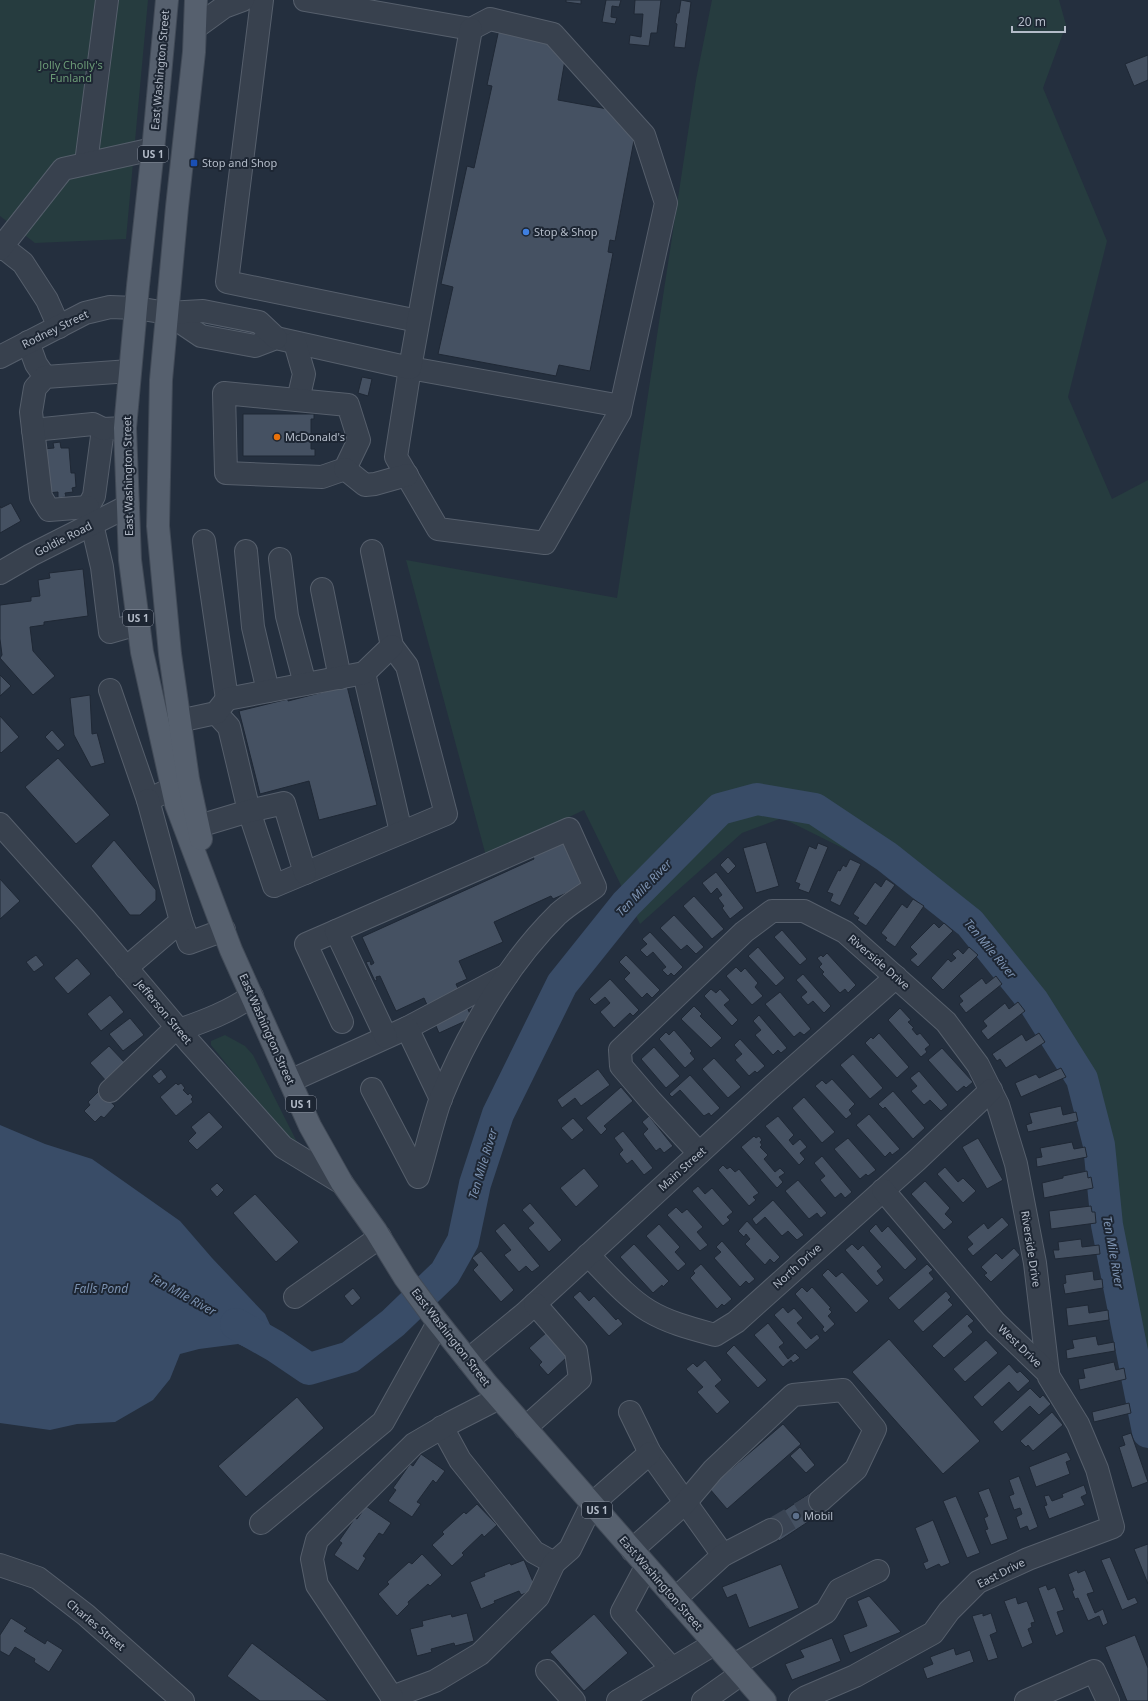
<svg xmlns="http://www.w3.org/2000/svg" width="1148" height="1701" font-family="'Noto Sans',sans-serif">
<rect width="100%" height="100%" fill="#242f3e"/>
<g fill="#263c3f">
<polygon points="0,0 148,0 126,239 35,243 0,216"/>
<polygon points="712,0 1059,0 1066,25 1043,88 1107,241 1068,397 1112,499 1148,480 1148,1388 1137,1365 1099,1230 1078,1097 982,948 881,867 782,818 742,833 640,924 584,810 486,856 406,560 617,598 696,80"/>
<polygon points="225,1035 245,1046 253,1055 299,1146 296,1150 211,1045 211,1041"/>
</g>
<polygon fill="#394c67" points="0,1125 45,1144 92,1159 180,1221 212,1258 265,1314 276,1338 275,1346 268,1357 238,1344 199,1349 180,1354 170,1379 153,1400 115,1422 77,1424 50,1430 0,1423"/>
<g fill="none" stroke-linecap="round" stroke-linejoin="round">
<polyline stroke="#394c67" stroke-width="32" points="236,1324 275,1346 309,1369 350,1357 393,1323 445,1273 463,1241 475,1184 498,1114 562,984 626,904 720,809 757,799 815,809 887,857 970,923 1033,1001 1082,1079 1099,1145 1107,1225 1148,1432"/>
</g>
<g fill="#455162" stroke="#1f2835">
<polygon points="566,0 581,0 581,4 566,2"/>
<polygon points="606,0 621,0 619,7 612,6 611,17 617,18 615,24 602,22"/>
<polygon points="635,0 661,0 657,33 651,33 649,46 629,44 630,35 641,37 643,14 634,14"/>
<polygon points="681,0 691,2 685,48 674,47 677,24 675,23 677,13 679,13"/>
<polygon points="499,29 545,39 565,60 558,100 613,110 635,135 615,241 610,240 608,252 613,253 590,371 559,365 556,376 438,354 453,287 441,284 467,166 474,168 492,86 487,85"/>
<polygon points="1148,55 1148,80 1134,86 1125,64"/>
<polygon points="362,377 372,379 368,396 358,393"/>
<polygon points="243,414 314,414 314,419 311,419 311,449 315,449 315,456 243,456"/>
<polygon points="60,442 61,448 69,448 71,473 75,473 76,487 72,488 73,492 65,493 66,497 58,498 58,492 47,493 43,449 54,448 53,443"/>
<polygon points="11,503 21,521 0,533 0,506 1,508"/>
<polygon points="83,569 88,616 44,622 44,625 30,627 33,651 55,676 33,695 0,658 2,655 0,639 0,605 31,601 31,597 40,596 38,580 50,578 49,573"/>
<polygon points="0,675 11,686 0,696"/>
<polygon points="347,686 377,805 319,820 309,781 260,794 239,711 288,699 288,701"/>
<polygon points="90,695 92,734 97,733 105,763 91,767 74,735 70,698"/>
<polygon points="0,716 19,737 1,753 0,752"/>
<polygon points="52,730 65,745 58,751 45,737"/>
<polygon points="58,758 110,815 76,844 25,787"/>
<polygon points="114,840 156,890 156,900 140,915 130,915 91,866"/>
<polygon points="564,842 583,886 553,899 551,896 494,922 503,942 459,961 467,979 456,984 472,1018 439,1033 424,998 396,1011 380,976 376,977 377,980 375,981 366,962 370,961 371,965 374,963 362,937 534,859 533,856"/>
<polygon points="766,842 779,886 756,893 743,848"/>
<polygon points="818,843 828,847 809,893 798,889 800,884 795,882 809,846 816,849"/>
<polygon points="728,857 736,866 728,874 720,865"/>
<polygon points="850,859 861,864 840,906 830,901 833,894 827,892 838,870 840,871 843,865 846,867"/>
<polygon points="716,872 744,908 730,919 722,908 724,906 718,898 722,895 717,888 711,894 702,883"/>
<polygon points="0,879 20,901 0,919"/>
<polygon points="886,879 895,885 866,926 857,920 859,918 853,914 875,882 881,887"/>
<polygon points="694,896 724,929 712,939 683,906"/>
<polygon points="913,899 924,906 895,947 885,940 887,938 881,933 902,904 907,908"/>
<polygon points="674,915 704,947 696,954 687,945 681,950 660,928"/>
<polygon points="934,923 939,928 944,923 953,931 918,967 910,960 917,954 910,947"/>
<polygon points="782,930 807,959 800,965 774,937"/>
<polygon points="650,932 683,967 674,976 671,973 668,976 662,970 666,967 653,952 647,957 640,950 647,944 642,939"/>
<polygon points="758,947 785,978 776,986 748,956"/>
<polygon points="969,947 978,955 943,990 931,978 948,959 951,962 956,958 952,954 958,949 963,954"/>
<polygon points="827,953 856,985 848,993 845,989 840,993 822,974 824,972 819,967 822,964 817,958 821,955 823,957"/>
<polygon points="36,955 44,965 34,972 26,962"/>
<polygon points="626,955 660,990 652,998 647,993 642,998 624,979 630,973 619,962"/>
<polygon points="77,958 91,974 68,994 54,978"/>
<polygon points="736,967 741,972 745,968 758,983 755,987 763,996 752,1005 726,976"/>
<polygon points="803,974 831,1006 824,1013 813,1001 808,1005 801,997 807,992 796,980"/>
<polygon points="996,976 1002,984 966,1013 959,1004 963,1001 959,996 982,978 986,984"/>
<polygon points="610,979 639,1010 633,1016 630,1013 614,1028 600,1012 610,1003 605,997 595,1005 589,999"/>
<polygon points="711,989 716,993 720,989 730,1000 724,1005 738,1020 732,1026 704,996"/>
<polygon points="780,992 811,1029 804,1035 800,1032 794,1037 765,1004"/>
<polygon points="110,995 124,1012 101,1031 87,1014"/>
<polygon points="1018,1002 1025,1011 988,1040 981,1031 987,1026 983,1021 1005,1003 1009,1009"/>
<polygon points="694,1006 702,1014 700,1016 722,1038 711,1048 681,1019"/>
<polygon points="900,1008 911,1020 908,1022 914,1028 912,1029 917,1035 920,1033 930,1045 925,1049 927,1052 921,1057 888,1020"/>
<polygon points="759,1015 787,1048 781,1053 778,1050 773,1055 755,1035 761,1030 753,1021"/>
<polygon points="130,1018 144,1035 123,1051 109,1034"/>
<polygon points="674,1030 692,1051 690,1053 695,1059 685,1068 659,1039 666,1032 669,1035"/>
<polygon points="879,1033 909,1067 897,1078 865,1043 871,1037 873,1039"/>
<polygon points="1039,1033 1045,1042 1006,1068 1000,1059 997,1061 992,1054 1022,1034 1026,1041"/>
<polygon points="740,1039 765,1066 757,1073 755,1071 749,1076 735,1060 742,1054 734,1045"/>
<polygon points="109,1046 126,1064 107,1082 90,1063"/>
<polygon points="654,1047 680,1076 666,1088 641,1059"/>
<polygon points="942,1048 973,1082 966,1088 964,1086 957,1092 928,1060"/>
<polygon points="853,1054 883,1088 870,1099 840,1065"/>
<polygon points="714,1058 741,1087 728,1098 702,1069"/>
<polygon points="1061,1068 1066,1077 1021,1097 1015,1083 1036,1074 1039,1078"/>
<polygon points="161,1069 167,1077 159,1084 152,1076"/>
<polygon points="598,1069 610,1085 581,1106 575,1098 562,1108 557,1100"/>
<polygon points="919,1071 948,1105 941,1111 930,1100 924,1105 911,1091 917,1086 910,1078"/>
<polygon points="690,1075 720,1108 711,1116 709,1113 704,1116 680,1090 672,1097 669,1094"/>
<polygon points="832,1079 855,1104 849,1110 852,1114 846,1119 815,1086 822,1080 826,1084"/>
<polygon points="176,1083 178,1085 181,1083 185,1088 183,1090 188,1095 190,1093 193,1097 191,1099 193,1102 176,1116 160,1097"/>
<polygon points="621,1087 633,1101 604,1126 607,1129 601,1135 586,1118"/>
<polygon points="99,1091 115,1106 104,1118 101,1116 95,1122 84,1111 90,1105 88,1102"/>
<polygon points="893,1091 925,1128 913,1139 885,1107 883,1109 878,1104"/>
<polygon points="804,1097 835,1132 822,1143 792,1108"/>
<polygon points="1061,1106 1063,1115 1076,1112 1078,1121 1028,1132 1026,1125 1032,1123 1029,1113"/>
<polygon points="209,1112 223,1127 197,1150 188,1141 196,1133 191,1127"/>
<polygon points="869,1114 900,1149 892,1155 890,1152 885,1157 856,1125"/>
<polygon points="649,1116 673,1146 664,1153 660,1148 656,1151 643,1134 648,1129 642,1122"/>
<polygon points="778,1116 794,1135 789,1140 793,1145 800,1139 807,1147 800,1153 805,1159 799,1165 765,1126"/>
<polygon points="573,1118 584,1130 572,1140 561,1128"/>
<polygon points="623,1131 653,1168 644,1175 632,1160 627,1164 619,1154 623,1150 614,1138"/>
<polygon points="754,1136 756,1138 759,1136 762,1140 760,1142 762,1145 760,1147 768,1155 764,1159 775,1172 780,1168 785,1173 779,1177 783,1182 777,1188 741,1147"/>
<polygon points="848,1138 876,1170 868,1176 866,1174 860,1179 834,1149"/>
<polygon points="978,1138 1003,1180 987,1189 962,1147"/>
<polygon points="1072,1142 1074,1149 1085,1147 1087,1157 1037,1167 1036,1158 1042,1157 1040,1148"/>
<polygon points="822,1156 852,1192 845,1198 841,1193 835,1198 820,1180 825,1176 814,1163"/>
<polygon points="723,1165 727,1169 730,1167 735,1172 739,1169 759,1193 753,1197 756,1200 749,1206 718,1170"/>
<polygon points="945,1167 958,1182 963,1178 976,1191 963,1203 937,1174"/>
<polygon points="584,1168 599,1186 576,1207 560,1188"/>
<polygon points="1087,1171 1088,1178 1091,1177 1093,1188 1044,1198 1042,1183 1063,1178 1063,1176"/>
<polygon points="798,1180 827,1213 821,1218 817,1213 809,1219 785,1191"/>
<polygon points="925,1181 950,1208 945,1214 953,1222 944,1230 911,1194"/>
<polygon points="217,1183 224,1190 217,1197 210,1189"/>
<polygon points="698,1186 705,1194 712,1188 733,1212 727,1217 730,1220 723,1226 692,1191"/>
<polygon points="255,1194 299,1242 276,1262 233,1213"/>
<polygon points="773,1200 804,1235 797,1240 788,1231 782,1236 765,1217 756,1225 752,1219"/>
<polygon points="530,1203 562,1240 549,1252 528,1228 534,1223 522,1210"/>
<polygon points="1091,1206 1092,1212 1095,1212 1096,1223 1051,1229 1049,1211"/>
<polygon points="676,1207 682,1213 687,1209 703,1227 697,1232 708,1245 700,1251 667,1215"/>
<polygon points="1002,1217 1009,1225 973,1256 967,1249 973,1244 967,1237 984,1223 988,1229"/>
<polygon points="747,1221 780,1257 774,1263 770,1259 765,1265 745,1244 750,1239 746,1234 744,1237 738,1231"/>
<polygon points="504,1223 540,1266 532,1272 526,1266 519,1272 504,1255 511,1250 495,1231"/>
<polygon points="659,1224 680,1247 675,1252 686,1264 678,1271 646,1236"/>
<polygon points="876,1224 882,1232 888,1226 917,1259 905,1270 869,1231"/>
<polygon points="1081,1239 1082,1247 1099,1245 1100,1254 1055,1259 1053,1250 1059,1250 1058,1242"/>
<polygon points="722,1241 755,1279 749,1284 746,1281 740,1287 714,1258 721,1252 716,1247"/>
<polygon points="634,1244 669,1281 663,1287 662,1285 653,1293 620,1257"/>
<polygon points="852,1244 858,1250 863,1245 882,1267 877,1271 884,1280 877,1286 845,1250"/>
<polygon points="1014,1248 1020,1255 991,1282 984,1275 987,1273 981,1267 996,1253 1002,1259"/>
<polygon points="481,1251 514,1290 501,1302 473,1270 478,1265 472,1258"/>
<polygon points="701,1264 732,1299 724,1306 722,1304 717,1309 690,1278 695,1273 693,1271"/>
<polygon points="927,1264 933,1270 929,1273 934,1279 899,1310 888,1298"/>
<polygon points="828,1269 836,1277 842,1272 869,1301 856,1313 822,1275"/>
<polygon points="1093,1271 1094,1280 1102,1279 1103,1288 1065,1294 1063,1284 1066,1283 1065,1275"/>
<polygon points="802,1287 807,1292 812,1287 831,1308 829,1309 832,1312 828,1316 835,1324 825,1333 822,1329 824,1327 795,1294"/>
<polygon points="353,1288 361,1298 352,1306 344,1296"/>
<polygon points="580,1291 589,1301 594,1296 616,1320 618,1318 623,1324 609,1336 573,1297"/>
<polygon points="946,1291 951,1297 948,1300 953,1305 923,1332 913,1321"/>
<polygon points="1088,1305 1089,1313 1108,1310 1109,1320 1068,1326 1066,1308"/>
<polygon points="783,1307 788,1313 794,1308 803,1318 797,1323 811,1339 817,1334 820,1338 806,1350 774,1315"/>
<polygon points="967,1314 974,1321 968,1326 973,1332 944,1358 932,1346"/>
<polygon points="768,1323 784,1343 779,1347 788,1359 795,1353 800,1358 793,1363 791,1360 783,1367 754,1335"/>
<polygon points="547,1332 568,1356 548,1375 539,1365 542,1362 529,1348"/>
<polygon points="1096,1336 1098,1345 1114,1342 1115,1351 1067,1359 1066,1350 1074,1348 1072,1340"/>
<polygon points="889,1339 980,1441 943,1474 852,1372"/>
<polygon points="986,1340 998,1353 965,1382 953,1369"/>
<polygon points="734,1345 767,1380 758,1388 726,1353"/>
<polygon points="705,1360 722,1380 715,1386 730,1402 717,1414 697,1392 703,1387 686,1369 693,1363 697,1367"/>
<polygon points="1114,1362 1116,1370 1124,1368 1126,1379 1080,1390 1078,1379 1085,1378 1083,1369"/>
<polygon points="1009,1364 1017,1373 1020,1371 1030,1381 1018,1392 1009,1382 982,1407 973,1397"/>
<polygon points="1030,1388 1040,1398 1043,1395 1051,1404 1039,1415 1030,1406 1002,1432 993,1422"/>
<polygon points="297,1397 324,1428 246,1497 218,1466"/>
<polygon points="1129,1403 1131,1413 1094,1422 1092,1412"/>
<polygon points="1052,1412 1063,1425 1033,1451 1028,1445 1026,1447 1020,1441"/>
<polygon points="783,1424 801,1444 727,1509 709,1488"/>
<polygon points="1131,1433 1148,1482 1132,1488 1119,1447 1125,1445 1122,1436"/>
<polygon points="800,1447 815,1465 806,1473 790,1456"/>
<polygon points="1067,1452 1071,1460 1066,1462 1070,1474 1036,1487 1029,1467"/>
<polygon points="421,1454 445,1471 436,1483 433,1480 417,1502 421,1504 412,1517 388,1501 396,1490 393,1488 410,1464 413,1466"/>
<polygon points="1019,1476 1038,1527 1029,1531 1027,1526 1020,1529 1016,1517 1022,1514 1020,1508 1014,1510 1009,1496 1014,1494 1009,1480"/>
<polygon points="1084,1485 1087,1494 1081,1497 1085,1505 1049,1519 1044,1506 1047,1505 1044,1496 1049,1495 1052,1501 1063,1497 1062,1494"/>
<polygon points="989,1488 1008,1539 991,1545 985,1530 988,1529 984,1518 988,1516 978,1492"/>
<polygon points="813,1491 826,1510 779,1541 766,1523"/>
<polygon points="956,1496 980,1553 967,1558 943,1501"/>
<polygon points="477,1504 497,1525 484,1537 482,1534 462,1553 464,1555 452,1566 432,1545 444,1534 442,1532 464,1512 466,1514"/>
<polygon points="366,1506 391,1523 383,1535 379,1533 363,1556 366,1558 358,1571 334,1555 342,1543 339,1541 355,1518 357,1519"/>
<polygon points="933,1520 950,1563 941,1567 939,1564 926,1570 923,1563 928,1561 915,1528"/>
<polygon points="1148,1544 1148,1584 1134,1549"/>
<polygon points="422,1554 442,1575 430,1586 428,1584 408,1602 409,1604 397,1616 378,1594 389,1584 387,1582 409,1562 412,1564"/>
<polygon points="1110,1557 1128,1600 1135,1597 1138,1603 1122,1610 1101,1560"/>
<polygon points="524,1560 536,1589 521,1595 519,1591 494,1601 495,1603 481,1609 470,1582 485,1576 484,1573 510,1563 511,1565"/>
<polygon points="781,1564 799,1608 749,1628 736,1594 727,1598 722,1587"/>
<polygon points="1077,1570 1078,1573 1085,1570 1094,1592 1087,1594 1095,1613 1103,1609 1108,1623 1103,1626 1099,1616 1088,1621 1078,1598 1075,1599 1072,1591 1074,1590 1068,1574"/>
<polygon points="1046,1585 1048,1590 1055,1587 1064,1610 1057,1612 1064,1632 1056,1636 1038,1588"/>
<polygon points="869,1596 901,1632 850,1653 843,1635 867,1626 857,1601"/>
<polygon points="1016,1597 1018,1604 1027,1601 1035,1622 1031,1623 1032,1627 1028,1629 1033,1643 1022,1648 1004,1601"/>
<polygon points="467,1613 474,1641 455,1646 454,1643 431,1649 432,1652 417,1656 410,1629 423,1626 422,1621 451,1614 452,1617"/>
<polygon points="983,1613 983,1616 991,1613 997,1632 990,1635 998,1658 988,1661 972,1616"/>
<polygon points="594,1614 628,1653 584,1691 550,1652"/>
<polygon points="11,1618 27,1628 24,1631 45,1644 47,1640 63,1650 49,1672 34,1662 35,1659 15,1647 9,1656 0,1651 0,1635"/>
<polygon points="1135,1635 1148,1668 1148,1701 1127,1701 1105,1647"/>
<polygon points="832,1638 841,1661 792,1680 785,1664 804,1657 800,1650"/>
<polygon points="252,1643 328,1701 260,1701 227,1676"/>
<polygon points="954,1648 956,1655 970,1650 974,1662 927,1679 923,1668 933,1664 930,1657"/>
</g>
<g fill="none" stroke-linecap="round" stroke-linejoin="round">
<polyline stroke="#3a4453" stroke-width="22" stroke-dasharray="22 11" stroke-linecap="butt" points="771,1530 820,1501"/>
<defs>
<g id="minor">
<polyline points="262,0 227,282 418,321"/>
<polyline points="305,0 471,29 490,19 553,34 644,135 666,203 621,406 620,412 545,543 438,529 396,457 410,368 621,406"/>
<polyline points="195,28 224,7 243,0"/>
<polyline points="86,163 107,0"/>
<polyline points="0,245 23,263 47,300 59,327"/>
<polyline points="0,249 63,169 153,149"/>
<polyline points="167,313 201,336 255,346 276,338 410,368 471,29"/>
<polyline points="28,342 36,364 45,377"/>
<polyline points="295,343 304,374 298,400"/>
<polyline points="0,357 85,313 110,307 136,308 167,313 203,311 259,322 276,338"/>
<polygon points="224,393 348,405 359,440 345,469 322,477 226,473"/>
<polyline points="125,428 103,429 94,496 88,507 102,567 110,632 138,624"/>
<polyline points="33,430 93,424 103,429"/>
<polyline points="345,469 365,485 375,484 407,475"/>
<polyline points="88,507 49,510 41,497 31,412 35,388 45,377 130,371"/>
<polyline points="204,541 227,699"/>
<polyline points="246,551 253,627 268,691"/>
<polyline points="280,559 287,616 305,684"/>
<polyline points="0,573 31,555 128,506"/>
<polyline points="322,589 340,678"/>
<polyline points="364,673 401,832"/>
<polyline points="110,690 148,800 173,788"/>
<polyline points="216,713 229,727 249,811 274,886 446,814 407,666 392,646 372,551"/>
<polyline points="179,721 216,713 227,699 364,673 392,646"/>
<polyline points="0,824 86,920 190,1043 283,1147 342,1183"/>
<polyline points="199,826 249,811 284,803 305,873"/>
<polyline points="181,921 189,943 224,930"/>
<polyline points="336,931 306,944 342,1022"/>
<polyline points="126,968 181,921 148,800"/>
<polyline points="407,1028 507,975"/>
<path d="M 179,1030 C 205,1021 229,1012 252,996"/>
<polyline points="290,1081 407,1028 441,1099"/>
<path d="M 372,1089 L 418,1177 C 426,1151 432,1123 441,1098 C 467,1034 508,963 558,914 C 569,904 583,896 595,887 L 569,829 L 336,931 L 386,1037"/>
<polyline points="110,1091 177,1027"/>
<polyline points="699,1153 651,1101 621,1066 620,1050 744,932 772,911 804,911 845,932 946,1022 978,1065 998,1105 1016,1164 1035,1263 1048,1373"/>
<path d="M 588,1255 C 606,1273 627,1298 649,1311 C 669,1323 693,1329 715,1335 L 736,1322 L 917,1160 L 991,1090"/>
<polyline points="295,1297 380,1237"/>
<polyline points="468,1360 524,1314 766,1092 896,977"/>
<polyline points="630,1412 650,1453 723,1555"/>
<polyline points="442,1427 460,1460 534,1552 554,1563"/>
<polyline points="525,1428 580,1379 576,1351 535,1304"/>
<polyline points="261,1523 383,1422 438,1323"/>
<polyline points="632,1550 685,1503 713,1470 793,1395 843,1390 875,1429 856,1469 820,1501"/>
<polyline points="0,1565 38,1578 86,1615 183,1701"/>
<polyline points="646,1567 622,1612 672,1669"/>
<polyline points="675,1599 723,1555 771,1530"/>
<polyline points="734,1665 826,1612 839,1590 878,1571"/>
<polyline points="547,1671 574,1701"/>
<polyline points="392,1697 435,1681 480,1654 538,1597 554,1563 570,1549 592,1504 650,1453"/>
<polyline points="392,1701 392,1697 317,1585 312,1559 317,1540 414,1444 450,1423 499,1398"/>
<polyline points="618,1701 714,1644"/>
<polyline points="703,1701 741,1674"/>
<polyline points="800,1701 806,1697 855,1676 933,1633 949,1611 978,1582 1028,1559 1113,1527 1097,1469 1078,1424 1049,1377 1048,1373 996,1323 883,1190"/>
<polyline points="1026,1701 1094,1671 1108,1701"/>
</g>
<g id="major">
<polyline points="167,0 154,140 138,286 125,428 130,560 142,652 176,804 231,950 310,1126 342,1183 376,1231 405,1278 433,1316 487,1384 765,1701"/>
<polyline points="196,0 194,52 177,207 161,380 158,526 170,654 188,779 201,839"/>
</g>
</defs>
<use href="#minor" stroke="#565f6c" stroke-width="24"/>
<use href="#major" stroke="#414a57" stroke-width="24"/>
<use href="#minor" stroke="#38414e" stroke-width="22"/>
<use href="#major" stroke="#56606e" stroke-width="22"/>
</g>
<rect fill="#1a4fb4" stroke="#1d2633" stroke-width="1.5" x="190" y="159" width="8" height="8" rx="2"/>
<circle fill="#3f7fe0" stroke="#1d2633" stroke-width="1.5" cx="526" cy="232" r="4"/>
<circle fill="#e8710a" stroke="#1d2633" stroke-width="1.5" cx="277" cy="437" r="4"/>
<circle fill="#5c6f8a" stroke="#1d2633" stroke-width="1.5" cx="796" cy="1516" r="4"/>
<g text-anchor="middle" stroke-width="4" stroke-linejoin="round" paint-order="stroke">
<g fill="#1d2633" stroke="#878f9c" stroke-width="1">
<rect x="138" y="146" width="30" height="16" rx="3"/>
<rect x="123" y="610" width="30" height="16" rx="3"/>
<rect x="286" y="1096" width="30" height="16" rx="3"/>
<rect x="582" y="1502" width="30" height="16" rx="3"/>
</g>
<g font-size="10" font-weight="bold" fill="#b4bcc9">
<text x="153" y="158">US 1</text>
<text x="138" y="622">US 1</text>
<text x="301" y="1108">US 1</text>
<text x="597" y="1514">US 1</text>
</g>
<g font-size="11" fill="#6b9a76" stroke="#1d2633">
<text x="71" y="69">Jolly Cholly's<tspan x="71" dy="13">Funland</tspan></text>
</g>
<g font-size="11" fill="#b4bcc9" stroke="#1d2633">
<text transform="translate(160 70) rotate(-85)" y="4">East Washington Street</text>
<text transform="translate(55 329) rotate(-26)" y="4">Rodney Street</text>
<text transform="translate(128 476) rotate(-91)" y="4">East Washington Street</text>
<text transform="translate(63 539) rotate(-27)" y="4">Goldie Road</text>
<text transform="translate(879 962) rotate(41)" y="4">Riverside Drive</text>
<text transform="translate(164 1012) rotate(50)" y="4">Jefferson Street</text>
<text transform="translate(267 1029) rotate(66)" y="4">East Washington Street</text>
<text transform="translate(682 1169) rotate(-42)" y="4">Main Street</text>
<text transform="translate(1031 1249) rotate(81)" y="4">Riverside Drive</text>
<text transform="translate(797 1266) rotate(-42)" y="4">North Drive</text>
<text transform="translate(451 1337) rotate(52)" y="4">East Washington Street</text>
<text transform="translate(1020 1346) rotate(44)" y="4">West Drive</text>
<text transform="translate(1001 1573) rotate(-27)" y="4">East Drive</text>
<text transform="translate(661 1583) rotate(49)" y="4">East Washington Street</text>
<text transform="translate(96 1625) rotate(40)" y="4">Charles Street</text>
</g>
<g font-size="11" fill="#b4bcc9" stroke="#1d2633" text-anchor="start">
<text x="202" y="167">Stop and Shop</text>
<text x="534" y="236">Stop &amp; Shop</text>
<text x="285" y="441">McDonald's</text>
<text x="804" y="1520">Mobil</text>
</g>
<g font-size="12" font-style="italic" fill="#7c92b1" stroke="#1d2633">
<text transform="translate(644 888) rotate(-46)" y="4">Ten Mile River</text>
<text transform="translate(990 949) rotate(50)" y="4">Ten Mile River</text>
<text transform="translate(483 1164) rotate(-73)" y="4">Ten Mile River</text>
<text transform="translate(1113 1252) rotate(80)" y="4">Ten Mile River</text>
<text x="101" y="1293">Falls Pond</text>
<text transform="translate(183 1295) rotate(29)" y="4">Ten Mile River</text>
</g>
</g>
<path d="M1012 26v6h53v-6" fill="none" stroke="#b4bcc9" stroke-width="2"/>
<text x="1018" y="26" font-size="12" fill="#b4bcc9" stroke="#1d2633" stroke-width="3" paint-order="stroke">20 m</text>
</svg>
